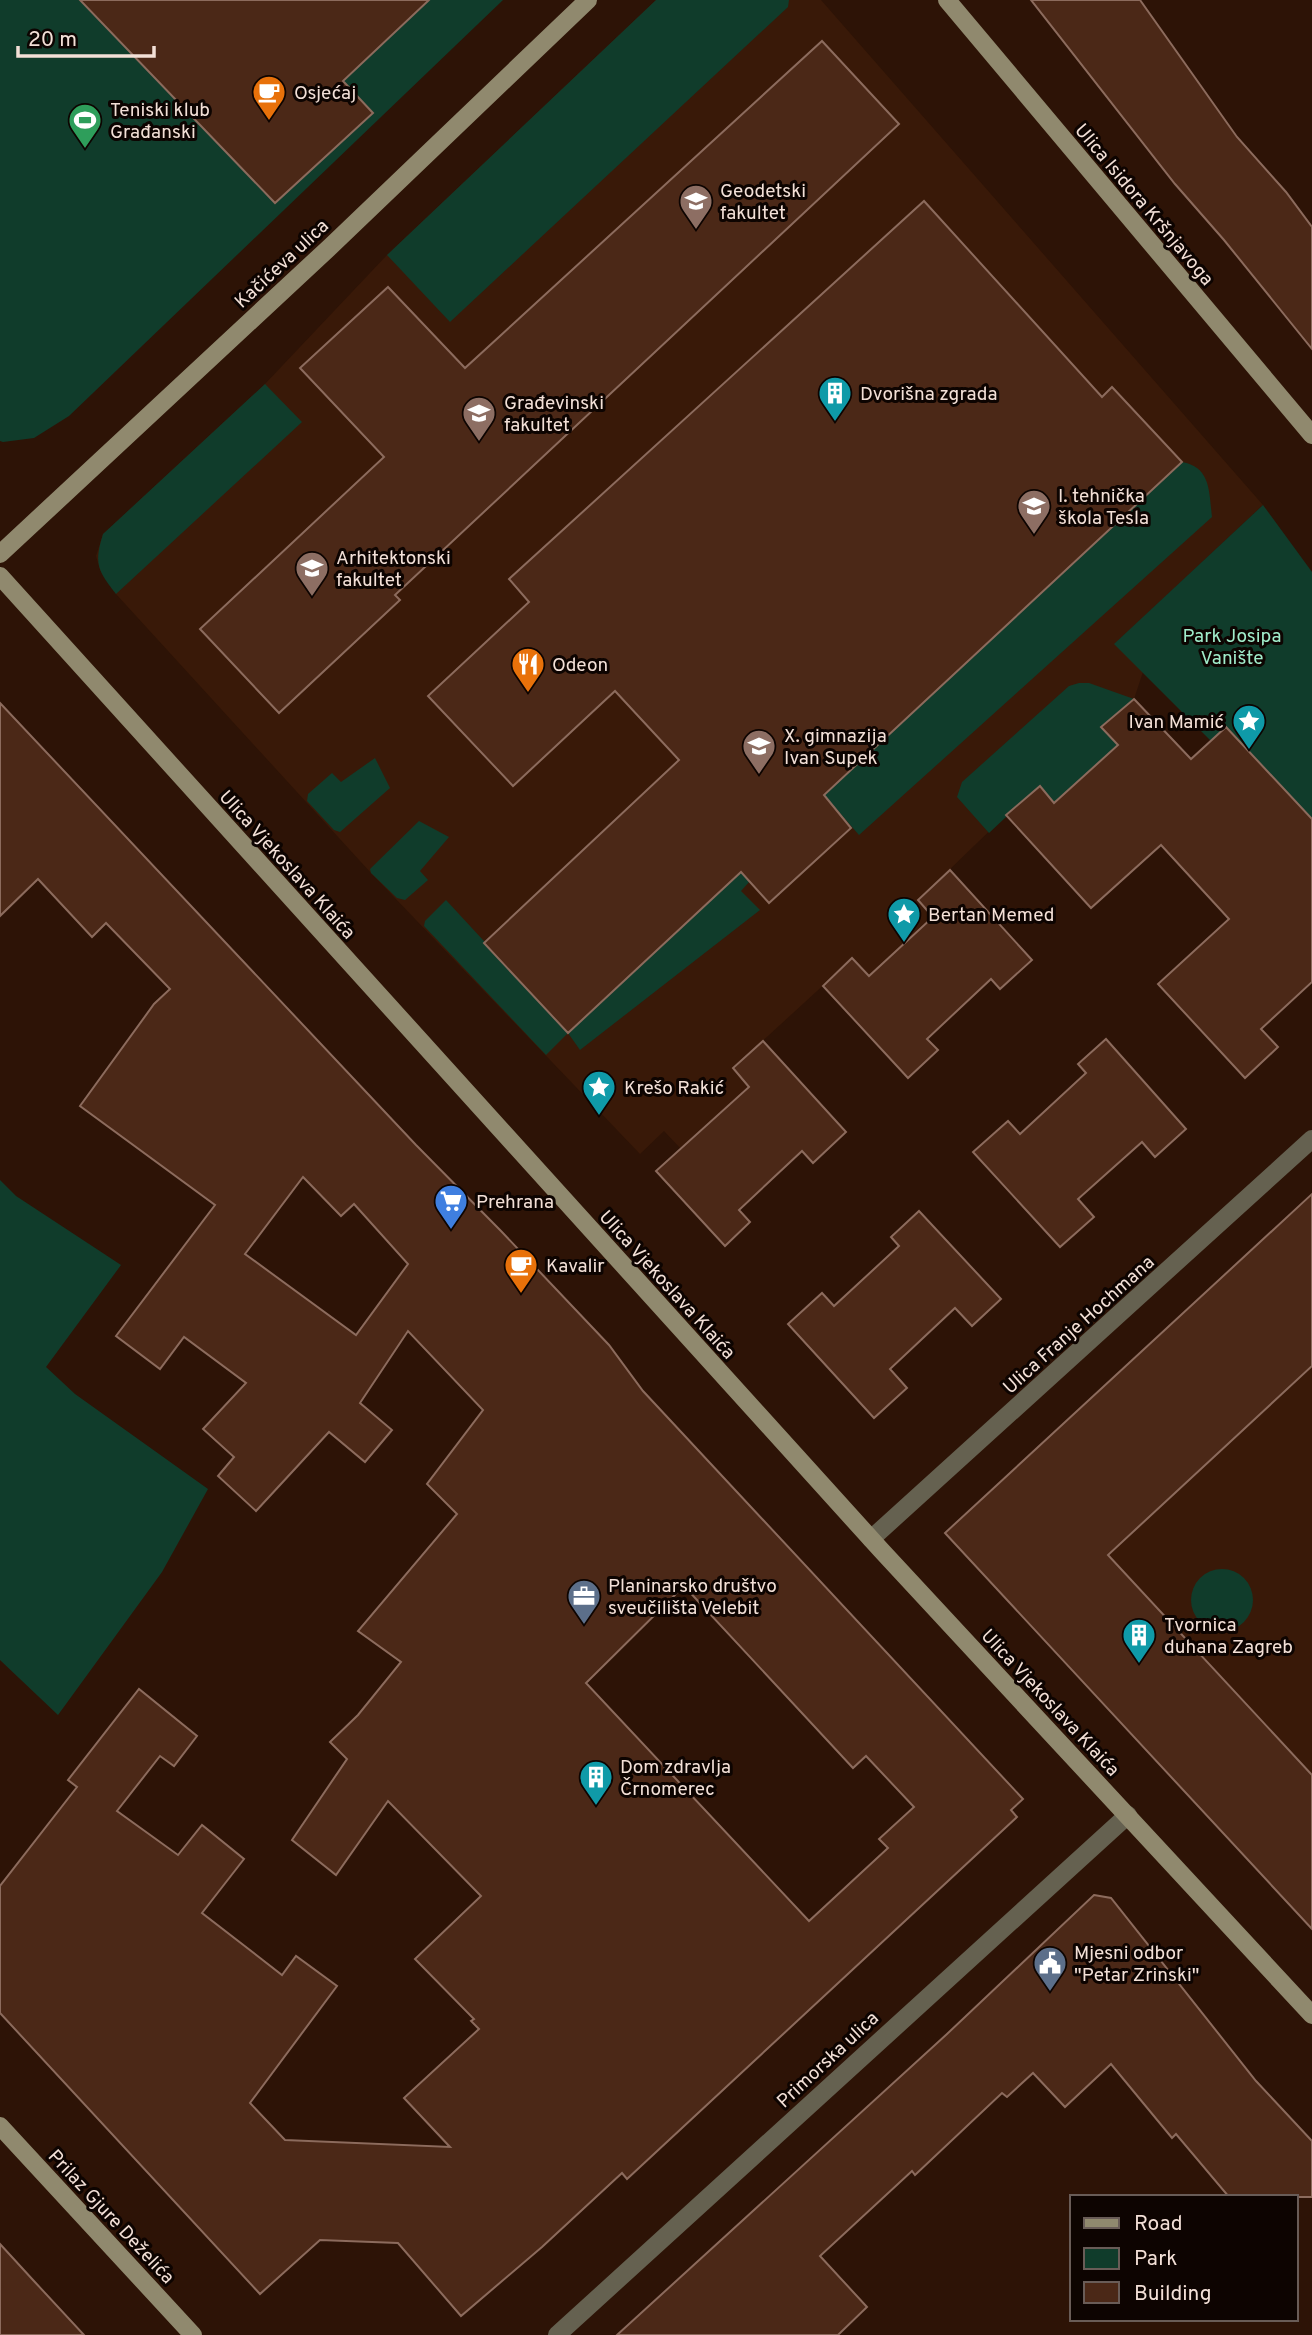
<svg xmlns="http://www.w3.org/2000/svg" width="1312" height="2335" font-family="Overpass,sans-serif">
<rect width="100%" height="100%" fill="#2d1306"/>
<g fill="#391908">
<polygon points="656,0 821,0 1263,505 1115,644 1143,672 1134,699 1102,726 1118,745 1054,803 1039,786 1006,815 918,900 933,917 869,976 852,959 733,1068 749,1087 681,1149 664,1131 640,1154 371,873 116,594 100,570 96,556 103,534 265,384 387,255"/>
<polygon points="1312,1366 1312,1775 1108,1555"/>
</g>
<g fill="#103c2b">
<polygon points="0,0 503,0 69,416 34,438 3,442 0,441"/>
<polygon points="656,0 789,0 788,7 450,322 387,255"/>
<path d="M 265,384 L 302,422 L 116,594 C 97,570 94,563 103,534 Z"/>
<path d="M 1182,462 C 1211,467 1209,492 1212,517 L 859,835 L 824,795 Z"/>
<polygon points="1263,505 1312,572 1312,819 1211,741 1114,644"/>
<polygon points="1079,683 1089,683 1134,699 1102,726 1118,745 1054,803 1039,786 989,833 957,797 962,782 1069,686"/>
<polygon points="375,758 390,788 340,832 334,830 307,801 308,794 332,773 341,782"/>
<polygon points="419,821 449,837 420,871 428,880 405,900 397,898 371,873 370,869"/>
<polygon points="741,872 750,881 741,891 760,910 580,1050 568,1033 546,1055 424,926 425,921 446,900 568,1032"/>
<polygon points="0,1180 16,1196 121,1265 46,1367 75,1394 208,1489 162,1572 58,1715 0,1660"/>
<circle cx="1222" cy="1600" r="31"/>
</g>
<g fill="#4b2817" stroke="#8c6b5d" stroke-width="2" fill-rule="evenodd">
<polygon points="80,0 429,0 343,81 373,113 275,203"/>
<polygon points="1031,0 1140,0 1237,137 1286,192 1312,227 1312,349 1224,240 1175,184"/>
<polygon points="822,41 899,124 395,595 400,600 279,713 200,629 384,457 300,368 388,287 465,368"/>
<polygon points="924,201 1102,397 1112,387 1182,462 824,795 851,828 769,903 741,872 568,1033 484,943 679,760 615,691 513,786 428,696 529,602 509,579"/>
<polygon points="1134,699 1191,759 1226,727 1312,819 1312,982 1261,1029 1278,1047 1245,1078 1158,984 1229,919 1161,845 1091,908 1006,815 1040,786 1054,803 1118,745 1101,727"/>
<path d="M 0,703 L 416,1145 L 501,1231 L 609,1345 L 643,1391 L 1023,1799 L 1011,1810 L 1017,1817 L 627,2179 L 622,2173 L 542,2247 L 461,2316 L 398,2243 L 320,2240 L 260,2294 L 0,2013 L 0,1886 L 77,1787 L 68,1780 L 139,1689 L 197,1736 L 174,1766 L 160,1756 L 117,1811 L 178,1855 L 202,1825 L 244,1859 L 202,1913 L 282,1975 L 296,1956 L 337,1986 L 250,2103 L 285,2140 L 450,2147 L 404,2098 L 479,2029 L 471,2021 L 474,2019 L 415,1959 L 481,1896 L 388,1801 L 336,1875 L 292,1840 L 347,1759 L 330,1742 L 358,1715 L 401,1662 L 358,1631 L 457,1514 L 427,1484 L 483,1410 L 408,1331 L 360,1403 L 392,1430 L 365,1462 L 329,1432 L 256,1511 L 218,1476 L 234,1457 L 203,1429 L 246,1383 L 184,1337 L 160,1369 L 116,1336 L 215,1205 L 80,1106 L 154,1004 L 170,989 L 106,923 L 92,937 L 38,879 L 0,916 ZM 303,1177 L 341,1216 L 354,1204 L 408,1264 L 356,1335 L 245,1254 ZM 684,1586 L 853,1768 L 866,1756 L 914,1807 L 879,1839 L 888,1848 L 809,1921 L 586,1683 Z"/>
<polygon points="950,870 1032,960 1000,989 991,979 927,1039 938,1050 908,1078 823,986 852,958 869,976 933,917 918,900"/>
<polygon points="1106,1039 1186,1129 1155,1157 1142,1142 1078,1199 1094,1217 1060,1247 973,1152 1008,1121 1020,1134 1086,1073 1078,1064"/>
<polygon points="763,1041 846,1132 813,1163 802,1151 739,1210 750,1222 725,1246 656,1171 749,1087 733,1068"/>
<polygon points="1312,1194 1312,1366 1108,1555 1312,1775 1312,1929 945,1533"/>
<polygon points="919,1211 1001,1299 972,1326 955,1308 890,1369 907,1388 874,1418 788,1324 822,1293 834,1306 899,1246 891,1237"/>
<polygon points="1094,1895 1111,1898 1256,2081 1312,2141 1312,2197 1229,2197 1176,2134 1172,2138 1111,2064 1065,2107 1033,2073 1007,2097 1002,2093 915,2175 912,2171 820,2256 867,2307 838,2335 617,2335 947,2034"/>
<polygon points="0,2244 33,2280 84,2335 0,2335"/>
</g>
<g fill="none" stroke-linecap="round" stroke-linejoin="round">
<g stroke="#656150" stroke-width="18">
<polyline points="871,1539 1312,1139"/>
<polyline points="557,2335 1128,1815"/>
</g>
<g stroke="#90896e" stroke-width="18">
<polyline points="947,0 1312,435"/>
<polyline points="0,554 331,246 588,0"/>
<polyline points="0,576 881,1550 1312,2015"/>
<polyline points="0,2126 193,2335"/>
</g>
</g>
<defs>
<symbol id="cafe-pin" viewBox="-11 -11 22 30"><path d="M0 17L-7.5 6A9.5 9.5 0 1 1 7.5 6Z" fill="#e8710a" stroke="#0d0401"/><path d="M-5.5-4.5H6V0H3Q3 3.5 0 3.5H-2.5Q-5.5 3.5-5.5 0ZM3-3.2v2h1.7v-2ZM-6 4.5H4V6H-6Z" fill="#fff"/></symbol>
<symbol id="stadium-pin" viewBox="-11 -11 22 30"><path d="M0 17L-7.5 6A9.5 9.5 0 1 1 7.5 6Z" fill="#2e9e5b" stroke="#0d0401"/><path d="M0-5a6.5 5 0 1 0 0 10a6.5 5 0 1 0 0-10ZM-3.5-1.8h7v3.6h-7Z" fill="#fff"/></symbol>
<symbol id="university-pin" viewBox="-11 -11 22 30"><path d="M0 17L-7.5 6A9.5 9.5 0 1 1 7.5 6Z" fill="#8d6e63" stroke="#0d0401"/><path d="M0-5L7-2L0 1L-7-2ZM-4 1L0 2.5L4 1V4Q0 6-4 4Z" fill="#fff"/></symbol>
<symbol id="building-pin" viewBox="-11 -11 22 30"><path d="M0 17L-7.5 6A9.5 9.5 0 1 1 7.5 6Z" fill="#0f9aa8" stroke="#0d0401"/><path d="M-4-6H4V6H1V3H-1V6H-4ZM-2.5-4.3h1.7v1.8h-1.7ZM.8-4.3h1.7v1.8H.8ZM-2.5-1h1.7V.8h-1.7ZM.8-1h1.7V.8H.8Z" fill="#fff"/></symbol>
<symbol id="school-pin" viewBox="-11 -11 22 30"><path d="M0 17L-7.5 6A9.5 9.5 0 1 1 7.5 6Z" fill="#8d6e63" stroke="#0d0401"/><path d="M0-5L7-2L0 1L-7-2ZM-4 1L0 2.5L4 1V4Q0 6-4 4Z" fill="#fff"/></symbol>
<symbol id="restaurant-pin" viewBox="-11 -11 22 30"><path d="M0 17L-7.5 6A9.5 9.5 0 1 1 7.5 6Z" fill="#e8710a" stroke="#0d0401"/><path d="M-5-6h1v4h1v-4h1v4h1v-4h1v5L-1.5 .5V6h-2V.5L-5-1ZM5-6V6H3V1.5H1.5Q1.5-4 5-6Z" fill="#fff"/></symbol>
<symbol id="sight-pin" viewBox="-11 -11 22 30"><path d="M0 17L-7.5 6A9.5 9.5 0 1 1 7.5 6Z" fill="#0f9aa8" stroke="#0d0401"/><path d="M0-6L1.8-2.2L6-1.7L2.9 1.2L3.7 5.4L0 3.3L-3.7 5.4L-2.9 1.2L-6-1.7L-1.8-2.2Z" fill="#fff"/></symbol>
<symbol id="supermarket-pin" viewBox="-11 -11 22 30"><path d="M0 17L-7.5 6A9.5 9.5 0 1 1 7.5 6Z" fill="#3f7fe0" stroke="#0d0401"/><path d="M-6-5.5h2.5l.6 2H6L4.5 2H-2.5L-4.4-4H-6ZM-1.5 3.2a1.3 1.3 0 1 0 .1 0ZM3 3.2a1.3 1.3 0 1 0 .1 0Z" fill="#fff"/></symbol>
<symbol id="office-pin" viewBox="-11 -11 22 30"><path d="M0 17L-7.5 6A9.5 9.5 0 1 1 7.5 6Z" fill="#5c6f8a" stroke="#0d0401"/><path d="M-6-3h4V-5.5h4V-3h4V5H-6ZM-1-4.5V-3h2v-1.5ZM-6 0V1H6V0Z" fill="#fff"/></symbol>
<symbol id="civic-pin" viewBox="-11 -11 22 30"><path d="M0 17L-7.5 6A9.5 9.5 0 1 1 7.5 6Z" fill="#5c6f8a" stroke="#0d0401"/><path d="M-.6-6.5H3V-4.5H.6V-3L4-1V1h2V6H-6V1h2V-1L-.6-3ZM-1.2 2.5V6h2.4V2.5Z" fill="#fff"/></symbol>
</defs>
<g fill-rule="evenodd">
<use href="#cafe-pin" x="250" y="73" width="38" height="52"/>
<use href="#stadium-pin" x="66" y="101" width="38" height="52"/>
<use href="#university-pin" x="677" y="182" width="38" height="52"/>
<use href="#building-pin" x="816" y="374" width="38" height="52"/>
<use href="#university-pin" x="460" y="394" width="38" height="52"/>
<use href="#school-pin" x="1015" y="487" width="38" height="52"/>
<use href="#university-pin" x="293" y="549" width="38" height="52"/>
<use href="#restaurant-pin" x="509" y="645" width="38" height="52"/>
<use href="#sight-pin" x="1230" y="702" width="38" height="52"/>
<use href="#school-pin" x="740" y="727" width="38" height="52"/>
<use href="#sight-pin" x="885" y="895" width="38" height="52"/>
<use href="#sight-pin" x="580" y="1068" width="38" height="52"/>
<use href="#supermarket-pin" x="432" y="1182" width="38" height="52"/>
<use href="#cafe-pin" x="502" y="1246" width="38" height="52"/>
<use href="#office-pin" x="565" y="1577" width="38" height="52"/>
<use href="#building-pin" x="1120" y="1616" width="38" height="52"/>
<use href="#building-pin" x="577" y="1758" width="38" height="52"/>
<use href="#civic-pin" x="1031" y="1944" width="38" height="52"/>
</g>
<g text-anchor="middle" stroke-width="6" stroke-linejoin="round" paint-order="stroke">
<g font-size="19" fill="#f3e0d7" stroke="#0d0401" text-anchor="start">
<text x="294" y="99">Osjećaj</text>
<text x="110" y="116">Teniski klub<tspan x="110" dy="22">Građanski</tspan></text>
<text x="720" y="197">Geodetski<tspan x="720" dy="22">fakultet</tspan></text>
<text x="860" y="400">Dvorišna zgrada</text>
<text x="504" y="409">Građevinski<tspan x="504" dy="22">fakultet</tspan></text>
<text x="1058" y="502">I. tehnička<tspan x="1058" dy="22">škola Tesla</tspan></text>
<text x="336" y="564">Arhitektonski<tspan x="336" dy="22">fakultet</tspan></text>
<text x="552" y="671">Odeon</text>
<text x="1224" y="728" text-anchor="end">Ivan Mamić</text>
<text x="784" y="742">X. gimnazija<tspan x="784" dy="22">Ivan Supek</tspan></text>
<text x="928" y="921">Bertan Memed</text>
<text x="624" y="1094">Krešo Rakić</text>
<text x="476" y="1208">Prehrana</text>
<text x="546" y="1272">Kavalir</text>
<text x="608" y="1592">Planinarsko društvo<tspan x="608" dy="22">sveučilišta Velebit</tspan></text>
<text x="1164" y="1631">Tvornica<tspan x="1164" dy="22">duhana Zagreb</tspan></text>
<text x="620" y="1773">Dom zdravlja<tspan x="620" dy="22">Črnomerec</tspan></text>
<text x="1074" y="1959">Mjesni odbor<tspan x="1074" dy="22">"Petar Zrinski"</tspan></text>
</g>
<g font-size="19" fill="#f3e0d7" stroke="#0d0401">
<text transform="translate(1145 204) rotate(50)" y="7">Ulica Isidora Kršnjavoga</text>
<text transform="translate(281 263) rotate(-43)" y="7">Kačićeva ulica</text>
<text transform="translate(288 864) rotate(48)" y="7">Ulica Vjekoslava Klaića</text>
<text transform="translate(668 1284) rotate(48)" y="7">Ulica Vjekoslava Klaića</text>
<text transform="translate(1078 1324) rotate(-42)" y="7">Ulica Franje Hochmana</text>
<text transform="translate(1051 1702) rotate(47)" y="7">Ulica Vjekoslava Klaića</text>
<text transform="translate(827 2059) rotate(-43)" y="7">Primorska ulica</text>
<text transform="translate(112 2216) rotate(47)" y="7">Prilaz Gjure Deželića</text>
</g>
<g font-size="19" fill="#a1edcb" stroke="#0d0401">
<text x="1232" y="642">Park Josipa<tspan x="1232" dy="22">Vanište</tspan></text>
</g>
</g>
<rect x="1070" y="2195" width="228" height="126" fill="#0d0401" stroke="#695c57" stroke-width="2"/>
<rect x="1084" y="2218" width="35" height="10" fill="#90896e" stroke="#695c57" stroke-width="2"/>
<text x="1134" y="2230" font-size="21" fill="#f3e0d7">Road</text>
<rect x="1084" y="2248" width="35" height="21" fill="#103c2b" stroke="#695c57" stroke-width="2"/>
<text x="1134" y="2265" font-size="21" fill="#f3e0d7">Park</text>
<rect x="1084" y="2282" width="35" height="21" fill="#4b2817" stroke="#695c57" stroke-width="2"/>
<text x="1134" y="2300" font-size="21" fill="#f3e0d7">Building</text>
<path d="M18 46v10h136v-10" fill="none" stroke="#f3e0d7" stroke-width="3.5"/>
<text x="28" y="46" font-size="21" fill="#f3e0d7" stroke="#0d0401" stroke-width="5" paint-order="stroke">20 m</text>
</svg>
